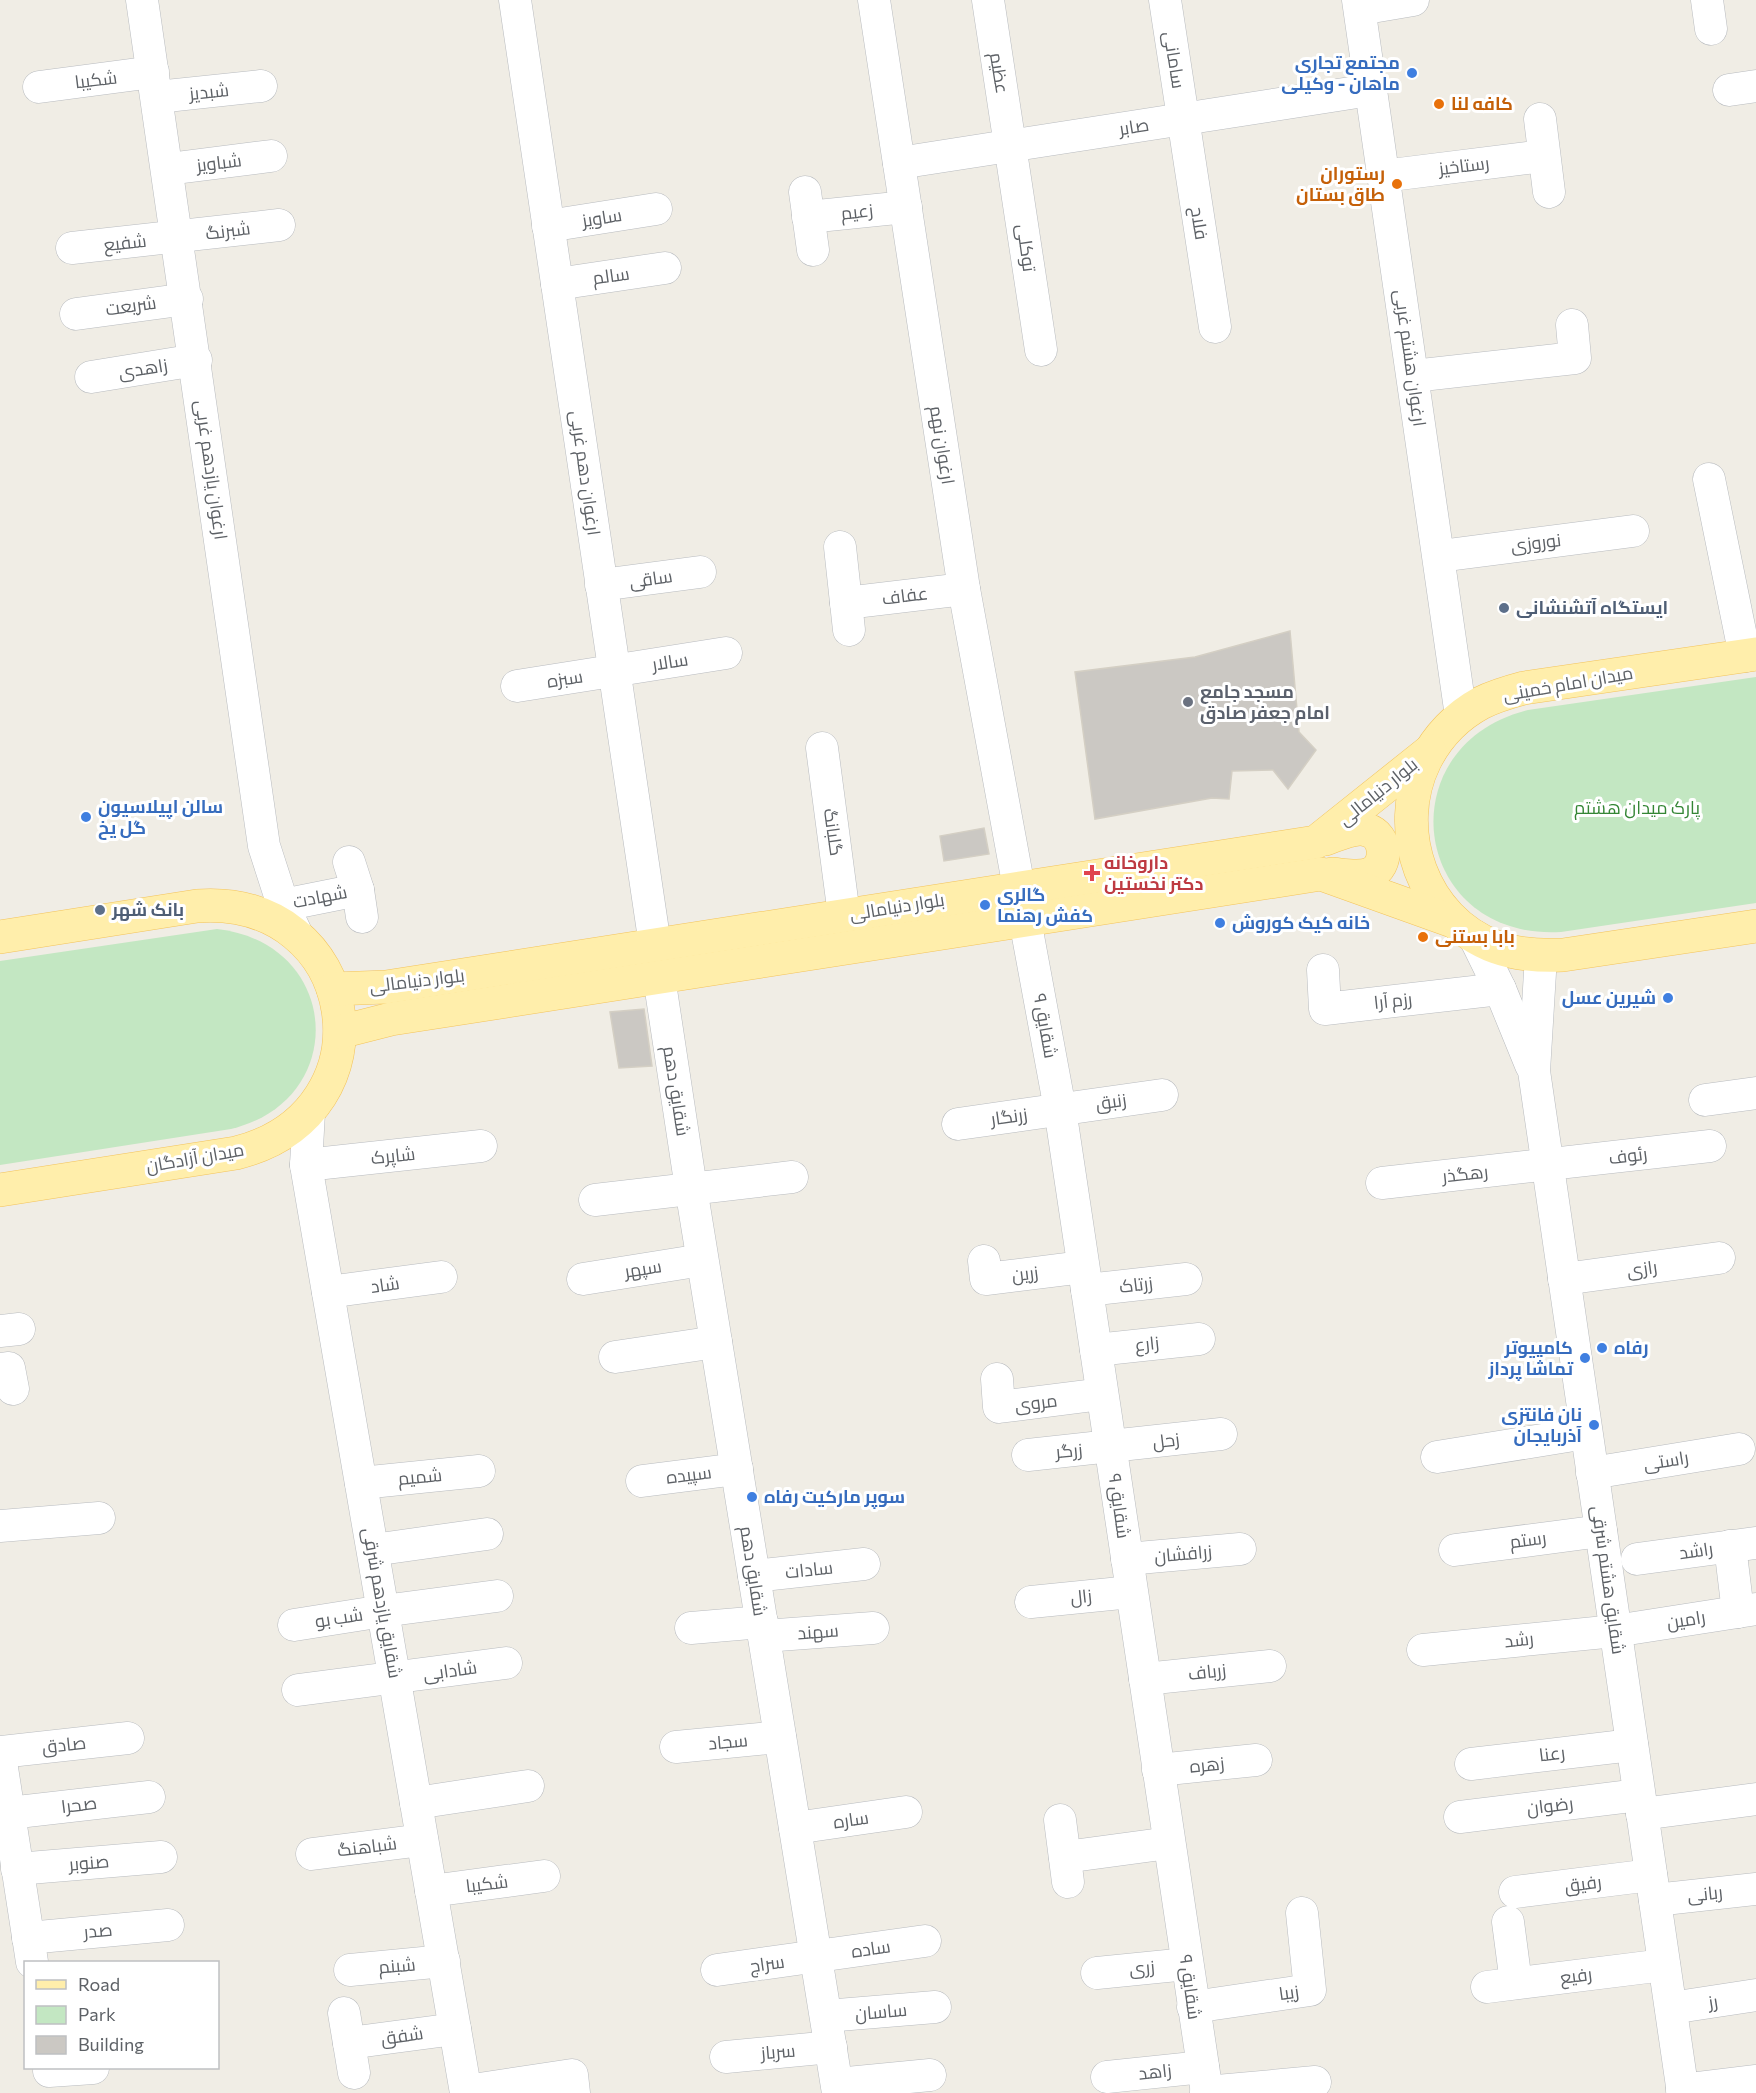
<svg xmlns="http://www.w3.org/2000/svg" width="1756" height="2093" font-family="Commissioner,Cairo,sans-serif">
<rect width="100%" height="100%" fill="#f0ede5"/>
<g fill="#c3e7c2">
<path d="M 1756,677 L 1756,903 L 1561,932 C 1412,941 1384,746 1528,710 Z"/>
<path d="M 217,929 C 341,943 351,1100 231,1129 L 0,1165 L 0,961 Z"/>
</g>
<g fill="#cbc8c3" stroke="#d4cfc4" stroke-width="1.5">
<polygon points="1290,631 1299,732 1316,750 1288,789 1273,770 1232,771 1229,799 1212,798 1095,819 1075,672 1195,657"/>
<polygon points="984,828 989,854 944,861 940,836"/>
<polygon points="644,1009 652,1066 619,1068 610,1012"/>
</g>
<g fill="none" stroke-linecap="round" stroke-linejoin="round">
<defs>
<g id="minor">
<polyline points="142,0 264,846 283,905 297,935"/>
<polyline points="515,0 655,945"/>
<polyline points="874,0 964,589 1019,888"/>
<polyline points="988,0 1041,350"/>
<polyline points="1165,0 1215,327"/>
<polyline points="1358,0 1461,716"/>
<polyline points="1707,0 1711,29"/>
<polyline points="1360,9 1413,0"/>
<polyline points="39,87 153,72"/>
<polyline points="1729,90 1756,86"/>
<polyline points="157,97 261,86"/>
<polyline points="1540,119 1549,192"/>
<polyline points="899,163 1370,90"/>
<polyline points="168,169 271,156"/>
<polyline points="1383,176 1544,156"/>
<polyline points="805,192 813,250"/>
<polyline points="808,217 906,207"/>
<polyline points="548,226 656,209"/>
<polyline points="72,248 279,225"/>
<polyline points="557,284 665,268"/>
<polyline points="76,314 187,299"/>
<polyline points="1413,376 1575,358 1572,325"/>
<polyline points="91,377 196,360"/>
<polyline points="1709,479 1745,656"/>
<polyline points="840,547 849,630"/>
<polyline points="1440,556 1633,531"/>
<polyline points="601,585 700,572"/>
<polyline points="846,603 964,589"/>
<polyline points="517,686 726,653"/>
<polyline points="822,748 844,915"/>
<polyline points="349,862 358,890 362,917"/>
<polyline points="283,905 358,890"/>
<polyline points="1025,920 1060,1109 1207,2093"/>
<polyline points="1474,936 1500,989 1531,1065"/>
<polyline points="1541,956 1534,1071 1683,2093"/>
<polyline points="1323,970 1325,1009 1500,989"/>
<polyline points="659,977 691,1188 838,2093"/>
<polyline points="1705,1100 1756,1093"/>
<polyline points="309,1112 306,1165 466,2093"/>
<polyline points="958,1124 1162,1095"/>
<polyline points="306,1165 481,1146"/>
<polyline points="1382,1183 1710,1146"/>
<polyline points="595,1200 792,1177"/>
<polyline points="984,1261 986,1279 1083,1267"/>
<polyline points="583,1279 702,1260"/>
<polyline points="1564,1279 1719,1258"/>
<polyline points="1087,1290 1186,1279"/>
<polyline points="328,1292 441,1277"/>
<polyline points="0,1331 19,1329"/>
<polyline points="1096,1350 1199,1339"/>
<polyline points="615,1357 716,1342"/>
<polyline points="0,1369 9,1368 13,1389"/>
<polyline points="997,1379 999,1407 1102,1394"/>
<polyline points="1028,1455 1221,1434"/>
<polyline points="1437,1457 1586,1433"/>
<polyline points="1592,1473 1739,1449"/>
<polyline points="642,1481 737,1469"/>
<polyline points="361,1483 479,1471"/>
<polyline points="0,1526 99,1518"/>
<polyline points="1730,1546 1738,1612"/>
<polyline points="373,1550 487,1534"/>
<polyline points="1455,1550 1601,1531"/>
<polyline points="1127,1559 1240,1549"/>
<polyline points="1637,1559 1755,1543"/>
<polyline points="754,1576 864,1564"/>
<polyline points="1031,1602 1131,1592"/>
<polyline points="294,1625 383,1611 497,1596"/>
<polyline points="691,1628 762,1622"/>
<polyline points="764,1636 873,1628"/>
<polyline points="1423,1650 1615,1631 1756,1609"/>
<polyline points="1145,1679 1270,1666"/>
<polyline points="298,1690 506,1663"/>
<polyline points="676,1747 780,1737"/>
<polyline points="0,1752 128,1738"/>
<polyline points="0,1755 32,1962"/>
<polyline points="1471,1764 1632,1745"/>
<polyline points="1158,1770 1256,1760"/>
<polyline points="416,1803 528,1786"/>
<polyline points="9,1813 149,1797"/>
<polyline points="1642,1814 1756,1799"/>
<polyline points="1460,1817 1639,1795"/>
<polyline points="1060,1820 1068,1882"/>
<polyline points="795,1828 906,1812"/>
<polyline points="312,1854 422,1840"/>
<polyline points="1065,1857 1169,1843"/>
<polyline points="17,1869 161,1857"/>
<polyline points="431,1891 544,1876"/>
<polyline points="1515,1892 1651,1875"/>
<polyline points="1655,1900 1756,1889"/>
<polyline points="1508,1922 1516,1983"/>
<polyline points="28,1938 168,1925"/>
<polyline points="350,1970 444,1961"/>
<polyline points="717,1970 925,1941"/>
<polyline points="1097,1973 1187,1964"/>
<polyline points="1487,1987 1664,1965"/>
<polyline points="1193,2007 1310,1990 1302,1913"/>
<polyline points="1671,2008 1756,1995"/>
<polyline points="344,2013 354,2073"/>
<polyline points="826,2016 935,2007"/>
<polyline points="349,2043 455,2029"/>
<polyline points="726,2057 831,2047"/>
<polyline points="49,2071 93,2068"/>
<polyline points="1107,2077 1203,2067"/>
<polyline points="837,2084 930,2075"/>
<polyline points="1682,2090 1756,2081"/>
<polyline points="466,2091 572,2075 574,2093"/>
<polyline points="1206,2092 1315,2082"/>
</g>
<g id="major">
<path d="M 1756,654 L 1524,688 C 1509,692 1495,696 1481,703 C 1457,716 1437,737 1425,761 C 1391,830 1423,920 1496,947 C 1518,955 1540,956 1563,955 L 1756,926"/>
<path d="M 1325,839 C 1337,835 1355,826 1367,830 C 1387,835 1389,866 1370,874 C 1359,878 1344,875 1332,874"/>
<path d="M 0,937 L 197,906 C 361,894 396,1113 236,1153 L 0,1190"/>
<polyline points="333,989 386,987 1316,842 1430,751"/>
<polyline points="340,1032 391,1019 1321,874 1455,922"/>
</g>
</defs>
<use href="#minor" stroke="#b8bbbf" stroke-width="33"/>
<use href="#major" stroke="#f3c35b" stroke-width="34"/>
<use href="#minor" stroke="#fff" stroke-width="32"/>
<use href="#major" stroke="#ffeeab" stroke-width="33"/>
</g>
<g fill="#3f7fe0" stroke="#fff" stroke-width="2">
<circle cx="1412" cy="73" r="6"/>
<circle cx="86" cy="817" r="6"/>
<circle cx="985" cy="905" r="6"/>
<circle cx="1220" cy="923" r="6"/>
<circle cx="1668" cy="998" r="6"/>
<circle cx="1602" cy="1348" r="6"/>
<circle cx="1585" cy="1358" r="6"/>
<circle cx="1594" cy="1425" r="6"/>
<circle cx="752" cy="1497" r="6"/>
</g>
<g fill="#e8710a" stroke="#fff" stroke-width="2">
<circle cx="1439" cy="104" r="6"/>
<circle cx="1397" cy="184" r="6"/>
<circle cx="1423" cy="937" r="6"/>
</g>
<g fill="#5c6f8a" stroke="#fff" stroke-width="2">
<circle cx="1504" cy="608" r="6"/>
<circle cx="100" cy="910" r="6"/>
</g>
<circle fill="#6b7280" stroke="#fff" stroke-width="2" cx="1188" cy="702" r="6"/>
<path fill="#e0444e" stroke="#fff" stroke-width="2" d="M1089 864h6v6h6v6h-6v6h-6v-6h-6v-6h6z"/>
<g text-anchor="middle" stroke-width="6" stroke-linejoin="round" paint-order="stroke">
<g font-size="18" fill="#5d6166" stroke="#fff">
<text transform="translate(1174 60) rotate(81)" y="6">سامانی</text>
<text transform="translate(999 73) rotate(81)" y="6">عظیم</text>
<text transform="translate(96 80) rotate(-7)" y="6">شکیبا</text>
<text transform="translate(209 92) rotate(-6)" y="6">شبدیز</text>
<text transform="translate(1134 127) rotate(-9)" y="6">صابر</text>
<text transform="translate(219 163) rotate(-7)" y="6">شباویز</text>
<text transform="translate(1464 166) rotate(-7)" y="6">رستاخیز</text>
<text transform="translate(857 212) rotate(-6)" y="6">زعیم</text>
<text transform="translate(602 218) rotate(-9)" y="6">ساویز</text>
<text transform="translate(1199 223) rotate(81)" y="6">فلاح</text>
<text transform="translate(228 231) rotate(-7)" y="6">شبرنگ</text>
<text transform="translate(125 243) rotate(-6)" y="6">شفیع</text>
<text transform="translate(1026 248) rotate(82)" y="6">توکلی</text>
<text transform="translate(611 276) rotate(-8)" y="6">سالم</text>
<text transform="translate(131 306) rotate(-8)" y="6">شریعت</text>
<text transform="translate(1410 358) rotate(82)" y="6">ارغوان هشتم غربی</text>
<text transform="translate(143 369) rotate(-9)" y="6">زاهدی</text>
<text transform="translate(942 445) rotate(81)" y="6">ارغوان نهم</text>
<text transform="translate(211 470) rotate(82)" y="6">ارغوان یازدهم غربی</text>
<text transform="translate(585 473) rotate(82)" y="6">ارغوان دهم غربی</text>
<text transform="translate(1536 543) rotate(-7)" y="6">نوروزی</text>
<text transform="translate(651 579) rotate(-8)" y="6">ساقی</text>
<text transform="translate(905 596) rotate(-7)" y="6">عفاف</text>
<text transform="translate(670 662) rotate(-9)" y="6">سالار</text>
<text transform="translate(565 679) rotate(-9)" y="6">سبزه</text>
<text transform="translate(1568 684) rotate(-10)" y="6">میدان امام خمینی</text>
<text transform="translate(1378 792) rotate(-39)" y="6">بلوار دنیامالی</text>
<text transform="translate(833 832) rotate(82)" y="6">گلبانگ</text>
<text transform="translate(320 897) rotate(-11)" y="6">شهادت</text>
<text transform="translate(897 907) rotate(-9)" y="6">بلوار دنیامالی</text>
<text transform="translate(417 981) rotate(-7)" y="6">بلوار دنیامالی</text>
<text transform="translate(1393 1001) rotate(-6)" y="6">رزم آرا</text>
<text transform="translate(1045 1026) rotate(80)" y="6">شقایق ۹</text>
<text transform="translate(676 1091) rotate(81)" y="6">شقایق دهم</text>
<text transform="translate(1111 1102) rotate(-8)" y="6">زنبق</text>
<text transform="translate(1009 1117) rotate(-8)" y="6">زرنگار</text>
<text transform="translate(393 1156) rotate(-6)" y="6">شاپرک</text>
<text transform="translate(1628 1156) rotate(-7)" y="6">رئوف</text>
<text transform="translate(195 1158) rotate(-10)" y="6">میدان آزادگان</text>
<text transform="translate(1465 1174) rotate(-6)" y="6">رهگذر</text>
<text transform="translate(643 1269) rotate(-9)" y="6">سپهر</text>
<text transform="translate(1642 1269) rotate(-8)" y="6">رازی</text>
<text transform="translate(1025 1274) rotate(-7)" y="6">زرین</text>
<text transform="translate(385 1285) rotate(-8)" y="6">شاد</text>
<text transform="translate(1136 1285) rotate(-7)" y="6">زرتاک</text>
<text transform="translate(1147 1344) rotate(-6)" y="6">زارع</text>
<text transform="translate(1036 1403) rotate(-7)" y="6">مروی</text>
<text transform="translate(1166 1441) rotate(-7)" y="6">زحل</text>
<text transform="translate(1069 1451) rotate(-5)" y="6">زرگر</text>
<text transform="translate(1666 1461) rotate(-9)" y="6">راستی</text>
<text transform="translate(689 1475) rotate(-7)" y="6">سپیده</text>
<text transform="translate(420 1477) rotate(-5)" y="6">شمیم</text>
<text transform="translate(1119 1506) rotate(82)" y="6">شقایق ۹</text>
<text transform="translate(1528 1540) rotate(-7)" y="6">رستم</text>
<text transform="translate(1696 1551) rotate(-8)" y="6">راشد</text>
<text transform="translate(1183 1554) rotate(-5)" y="6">زرافشان</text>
<text transform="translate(809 1570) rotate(-6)" y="6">سادات</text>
<text transform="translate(753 1571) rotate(81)" y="6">شقایق دهم</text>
<text transform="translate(1608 1580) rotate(82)" y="6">شقایق هشتم شرقی</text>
<text transform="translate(1081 1597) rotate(-6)" y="6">زال</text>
<text transform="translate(382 1603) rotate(80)" y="6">شقایق یازدهم شرقی</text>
<text transform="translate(339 1618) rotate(-9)" y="6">شب بو</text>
<text transform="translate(1686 1620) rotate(-9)" y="6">رامین</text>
<text transform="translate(818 1632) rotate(-4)" y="6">سهند</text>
<text transform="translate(1519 1640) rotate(-6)" y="6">رشد</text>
<text transform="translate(450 1671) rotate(-8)" y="6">شادابی</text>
<text transform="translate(1207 1672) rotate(-6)" y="6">زرباف</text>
<text transform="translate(728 1742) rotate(-5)" y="6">سجاد</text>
<text transform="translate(64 1745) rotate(-6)" y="6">صادق</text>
<text transform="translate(1552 1754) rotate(-7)" y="6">رعنا</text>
<text transform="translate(1207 1765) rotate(-6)" y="6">زهره</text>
<text transform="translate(79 1805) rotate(-7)" y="6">صحرا</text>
<text transform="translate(1550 1806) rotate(-7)" y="6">رضوان</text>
<text transform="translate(851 1820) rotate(-8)" y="6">ساره</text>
<text transform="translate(367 1847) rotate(-7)" y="6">شباهنگ</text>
<text transform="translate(89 1863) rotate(-5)" y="6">صنوبر</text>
<text transform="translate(487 1884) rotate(-7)" y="6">شکیبا</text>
<text transform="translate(1583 1884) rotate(-7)" y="6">رفیق</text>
<text transform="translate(1705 1894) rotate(-6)" y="6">ربانی</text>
<text transform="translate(98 1931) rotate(-5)" y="6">صدر</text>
<text transform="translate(871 1949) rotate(-8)" y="6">ساده</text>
<text transform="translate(767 1964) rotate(-8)" y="6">سراج</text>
<text transform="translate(397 1966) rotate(-5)" y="6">شبنم</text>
<text transform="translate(1142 1968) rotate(-5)" y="6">زری</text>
<text transform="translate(1576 1976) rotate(-7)" y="6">رفیع</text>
<text transform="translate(1190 1987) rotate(82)" y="6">شقایق ۹</text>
<text transform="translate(1289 1993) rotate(-8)" y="6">زیبا</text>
<text transform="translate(1713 2002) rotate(-9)" y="6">رز</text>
<text transform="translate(881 2012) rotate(-5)" y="6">ساسان</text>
<text transform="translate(402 2036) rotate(-8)" y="6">شفق</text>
<text transform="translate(778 2052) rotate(-5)" y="6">سرباز</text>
<text transform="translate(1155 2072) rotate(-6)" y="6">زاهد</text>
</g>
<g font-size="18" font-weight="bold" fill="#366cbe" stroke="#fff" text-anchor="start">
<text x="1400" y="69" text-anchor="end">مجتمع تجاری<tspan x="1400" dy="21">ماهان - وکیلی</tspan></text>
<text x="98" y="813">سالن اپیلاسیون<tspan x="98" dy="21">گل یخ</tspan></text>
<text x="997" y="901">گالری<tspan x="997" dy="21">کفش رهنما</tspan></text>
<text x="1232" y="929">خانه کیک کوروش</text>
<text x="1656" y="1004" text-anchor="end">شیرین عسل</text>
<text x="1573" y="1354" text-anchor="end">کامپیوتر<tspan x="1573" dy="21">تماشا پرداز</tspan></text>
<text x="1614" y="1354">رفاه</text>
<text x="1582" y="1421" text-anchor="end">نان فانتزی<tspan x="1582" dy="21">آذربایجان</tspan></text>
<text x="764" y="1503">سوپر مارکیت رفاه</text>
</g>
<g font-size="18" font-weight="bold" fill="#c56008" stroke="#fff" text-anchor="start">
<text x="1451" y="110">کافه لنا</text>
<text x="1385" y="180" text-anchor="end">رستوران<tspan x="1385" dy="21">طاق بستان</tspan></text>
<text x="1435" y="943">بابا بستنی</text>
</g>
<g font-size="18" font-weight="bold" fill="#4e5e75" stroke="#fff" text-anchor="start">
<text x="1516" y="614">ایستگاه آتشنشانی</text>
<text x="112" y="916">بانک شهر</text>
</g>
<g font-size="18" font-weight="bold" fill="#5b616d" stroke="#fff" text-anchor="start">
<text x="1200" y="698">مسجد جامع<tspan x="1200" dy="21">امام جعفر صادق</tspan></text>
</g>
<g font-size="18" fill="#348635" stroke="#fff">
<text x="1637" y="814">پارک میدان هشتم</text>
</g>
<g font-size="18" font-weight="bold" fill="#be3a42" stroke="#fff" text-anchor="start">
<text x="1104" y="869">داروخانه<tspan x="1104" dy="21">دکتر نخستین</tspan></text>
</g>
</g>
<rect x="24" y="1961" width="195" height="108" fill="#ffffff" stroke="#bec0c2" stroke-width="1.5"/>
<rect x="36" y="1980" width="30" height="9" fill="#ffeeab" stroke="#bec0c2" stroke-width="1.5"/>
<text x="78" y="1991" font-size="18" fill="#5d6166">Road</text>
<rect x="36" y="2006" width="30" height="18" fill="#c3e7c2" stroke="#bec0c2" stroke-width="1.5"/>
<text x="78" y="2021" font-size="18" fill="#5d6166">Park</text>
<rect x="36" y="2036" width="30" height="18" fill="#cbc8c3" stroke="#bec0c2" stroke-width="1.5"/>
<text x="78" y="2051" font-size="18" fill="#5d6166">Building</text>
</svg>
